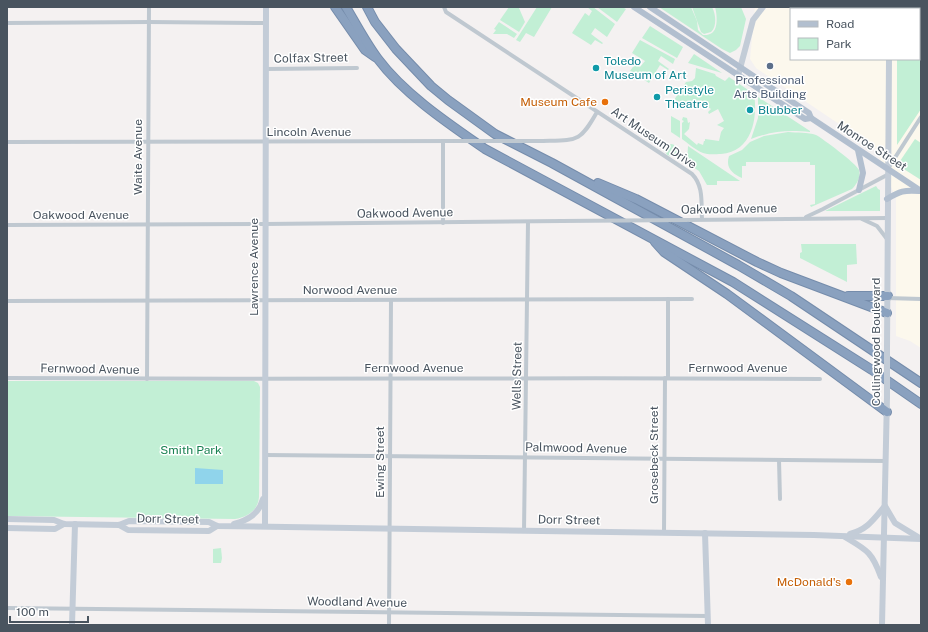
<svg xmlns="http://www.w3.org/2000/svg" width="928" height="632" font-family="'Public Sans',sans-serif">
<rect width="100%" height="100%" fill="#f4f1f1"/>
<path fill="#fcf8ed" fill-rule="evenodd" d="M 755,7 L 921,7 L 921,348 L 910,341 L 896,336 L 896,199 L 876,149 L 756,68 L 750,59 ZM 791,9 L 919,9 L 919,59 L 791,59 Z"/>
<g fill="#c2efd5">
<polygon points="509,7 519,8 525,22 519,32 500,20"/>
<polygon points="537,7 552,7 534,37 526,33 520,42 516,40"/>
<polygon points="587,7 593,7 615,24 607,37 595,28 591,34 603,43 602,44 595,40 591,45 572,33 585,13 589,16 592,11"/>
<polygon points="597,7 622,7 626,9 617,22"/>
<path d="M 659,7 L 691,7 L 697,21 L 698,30 L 703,35 C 706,35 708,35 710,34 C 719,31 717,14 715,7 L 741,7 L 746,19 L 740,46 L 736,50 L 730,53 L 722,49 Z"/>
<path d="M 692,7 L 712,7 C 716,14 717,27 711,32 L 704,34 L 701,32 Z"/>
<polygon points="499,22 517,34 514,38 507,34 493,34 496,30 494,29"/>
<polygon points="650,26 683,47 677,58 642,38"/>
<polygon points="919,38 921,39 921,109 897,145 897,59 919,59"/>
<polygon points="640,40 675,59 673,64 661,56 658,61 669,69 668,70 660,65 649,83 630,71 635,64 640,67 645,61 632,53"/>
<polygon points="694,54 722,73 688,63"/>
<path d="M 696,68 L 715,74 L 716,76 L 725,81 L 729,77 L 754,94 C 758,118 752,152 721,154 C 716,154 708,155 703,153 C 695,150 688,143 682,139 L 682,123 L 684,121 L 682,120 L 683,117 L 687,118 L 688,123 L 690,122 L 689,129 L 684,134 L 697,145 L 698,143 L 703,145 L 704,141 L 705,141 L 705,139 L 719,141 L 721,132 L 724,128 L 717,125 L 724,121 L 718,109 L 709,114 L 708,112 L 711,109 L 705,105 L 695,103 L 694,106 L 683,103 L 683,109 L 675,104 L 677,102 L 674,100 L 686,82 L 692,81 L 695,78 Z"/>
<path d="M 758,97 L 810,131 L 810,132 C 787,130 773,131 751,139 L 758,118 Z"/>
<polygon points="671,116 680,121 680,138 671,132"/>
<path d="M 788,132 C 797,133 808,132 816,135 C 822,138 857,164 859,170 C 861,177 857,184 852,189 L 811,207 L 810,205 L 815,204 L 815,165 L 810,165 L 810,162 L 746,162 L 746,166 L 742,166 L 742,178 C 733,174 725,168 729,156 L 742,150 L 750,142 L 764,136 Z"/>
<polygon points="915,139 921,143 921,180 899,166 900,161"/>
<circle cx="671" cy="150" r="6"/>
<polygon points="688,146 740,181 717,181 717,185 707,185 699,171 687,163"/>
<polygon points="876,186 878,189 880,190 880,211 825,211"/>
<polygon points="801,244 856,244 857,264 847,265 847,282 800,258 800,253 802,252"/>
<path d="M 7,381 L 254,381 L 258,383 L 260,387 L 259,497 C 258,510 248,517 235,519 L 7,516 Z"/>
<polygon points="221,548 222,558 221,563 213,563 213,549"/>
</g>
<polygon fill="#90d4eb" points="195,468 223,470 223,484 195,484"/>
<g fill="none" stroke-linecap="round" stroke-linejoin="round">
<defs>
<g id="highway">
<polyline points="335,7 365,50 375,57"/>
<path d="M 346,7 C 356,24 366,43 378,59 C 404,94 449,124 485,149 L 733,282 L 872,370 L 921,404"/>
<polyline points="367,7 375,22 396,49 431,86 448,100 495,134 552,163 738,265 791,296 921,383"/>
<polyline points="598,183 636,199 757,262 781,273 887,313"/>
<polyline points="655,242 664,252 727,294 887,412"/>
<polyline points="848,296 888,296"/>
</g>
</defs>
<use href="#highway" stroke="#758cab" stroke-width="10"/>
<g stroke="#bfc8d0" stroke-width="4">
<path d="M 444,7 L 446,12 L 692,174 C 704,186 701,204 702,219"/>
<polyline points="7,23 149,22 266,23"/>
<polyline points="266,69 357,68"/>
<path d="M 543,141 C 578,140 580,142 597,112"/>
<polyline points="7,142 455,141"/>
<polyline points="889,167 921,117"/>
<polyline points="806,217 823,209 887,175"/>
<polyline points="862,219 877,226 887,239"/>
<polyline points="687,220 888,218"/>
<polyline points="443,223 443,141"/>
<polyline points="7,225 265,224 562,221"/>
<polyline points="887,298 921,299"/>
<polyline points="7,301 692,299"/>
<path d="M 7,378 C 278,380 549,377 820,379"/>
<polyline points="668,378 668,299"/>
<polyline points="147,379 149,7"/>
<polyline points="265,455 886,461"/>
<polyline points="779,460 780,499"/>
<polyline points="524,531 528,222"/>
<polyline points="664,533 665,378"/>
<polyline points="7,608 708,616"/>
<polyline points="389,625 391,300"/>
</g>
<g stroke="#c3ccd7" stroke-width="6">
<polyline points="887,7 890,9"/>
<polyline points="919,28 921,30"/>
<polyline points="738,76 753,20 763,7"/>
<polyline points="887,348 889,59"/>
<polyline points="7,519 54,520 64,524 119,525 129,521 209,522 217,526 814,535 921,539"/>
<path d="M 234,524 C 248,520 259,514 263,499"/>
<polyline points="119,525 128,530 209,531 217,526"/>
<polyline points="265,526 266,7"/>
<polyline points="7,528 55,529 64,524"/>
<polyline points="705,533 708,625"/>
<path d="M 850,534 C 868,529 873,520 885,506 L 895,523 L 918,537"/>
<path d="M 845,537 C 867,550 872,552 881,577"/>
<polyline points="72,625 75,524"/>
<polyline points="882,625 887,397"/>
</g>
<g stroke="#b2bfcf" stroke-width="6">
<polyline points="634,7 805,119 811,118 921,191"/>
<polyline points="650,7 809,113 811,118"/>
<polyline points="858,150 863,173 859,190"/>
<path d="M 887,199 C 900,191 904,190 919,191"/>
</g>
<use href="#highway" stroke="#8aa1bf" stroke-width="8"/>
<g stroke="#bfc8d0" stroke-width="4">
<polyline points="455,141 543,141"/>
<polyline points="562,221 687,220"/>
</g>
<polyline stroke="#c3ccd7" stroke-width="6" points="887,397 887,348"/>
</g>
<circle fill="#5c6f8a" stroke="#fff" stroke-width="1.5" cx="770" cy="66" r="4"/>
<g fill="#0f9aa8" stroke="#fff" stroke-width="1.5">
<circle cx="596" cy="68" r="4"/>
<circle cx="657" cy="97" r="4"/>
<circle cx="750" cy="110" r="4"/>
</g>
<g fill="#e8710a" stroke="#fff" stroke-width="1.5">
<circle cx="605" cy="102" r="4"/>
<circle cx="849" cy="582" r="4"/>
</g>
<g text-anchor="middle" stroke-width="3" stroke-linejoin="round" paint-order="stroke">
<g font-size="12" fill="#49545f" stroke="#fff">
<text transform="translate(311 58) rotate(-1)" y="4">Colfax Street</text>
<text x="309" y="136">Lincoln Avenue</text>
<text transform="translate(654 138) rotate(34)" y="4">Art Museum Drive</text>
<text transform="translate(872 146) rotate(33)" y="4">Monroe Street</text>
<text transform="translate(138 157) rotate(-90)" y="4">Waite Avenue</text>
<text transform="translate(729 209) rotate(-1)" y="4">Oakwood Avenue</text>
<text transform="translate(405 213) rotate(-1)" y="4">Oakwood Avenue</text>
<text x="81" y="219">Oakwood Avenue</text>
<text transform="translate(254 267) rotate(-90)" y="4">Lawrence Avenue</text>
<text x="350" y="294">Norwood Avenue</text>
<text transform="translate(876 342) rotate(-90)" y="4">Collingwood Boulevard</text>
<text x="414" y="372">Fernwood Avenue</text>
<text x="738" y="372">Fernwood Avenue</text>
<text transform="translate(90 369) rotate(1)" y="4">Fernwood Avenue</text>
<text transform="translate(517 376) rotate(-89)" y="4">Wells Street</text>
<text transform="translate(576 448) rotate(1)" y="4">Palmwood Avenue</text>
<text transform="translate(654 455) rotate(-90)" y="4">Grosebeck Street</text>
<text transform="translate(380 462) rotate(-90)" y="4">Ewing Street</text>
<text transform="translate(168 519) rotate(1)" y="4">Dorr Street</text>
<text transform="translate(569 520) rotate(1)" y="4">Dorr Street</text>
<text transform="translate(357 602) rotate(1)" y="4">Woodland Avenue</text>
</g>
<g font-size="12" fill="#0d838f" stroke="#fff" text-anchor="start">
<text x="604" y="65">Toledo<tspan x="604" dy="14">Museum of Art</tspan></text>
<text x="665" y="94">Peristyle<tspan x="665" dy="14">Theatre</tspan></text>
<text x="758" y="114">Blubber</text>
</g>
<g font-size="12" fill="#4e5e75" stroke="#fff">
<text x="770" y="84">Professional<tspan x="770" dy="14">Arts Building</tspan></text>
</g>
<g font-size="12" fill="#c56008" stroke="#fff" text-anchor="end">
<text x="597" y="106">Museum Cafe</text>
<text x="841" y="586">McDonald's</text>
</g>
<g font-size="12" fill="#198152" stroke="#fff">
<text x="191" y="454">Smith Park</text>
</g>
</g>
<rect width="928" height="632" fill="none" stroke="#49545f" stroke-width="16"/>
<rect x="790" y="8" width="130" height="52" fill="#ffffff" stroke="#b6bbbf"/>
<rect x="798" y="21" width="20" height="6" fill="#b2bfcf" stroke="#b6bbbf"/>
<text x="826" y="28" font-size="12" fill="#49545f">Road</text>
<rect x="798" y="38" width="20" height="12" fill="#c2efd5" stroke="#b6bbbf"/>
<text x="826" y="48" font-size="12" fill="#49545f">Park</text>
<path d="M10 616v6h78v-6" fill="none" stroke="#49545f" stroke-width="2"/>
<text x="16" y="616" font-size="12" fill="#49545f" stroke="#ffffff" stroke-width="3" paint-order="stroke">100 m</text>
</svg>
